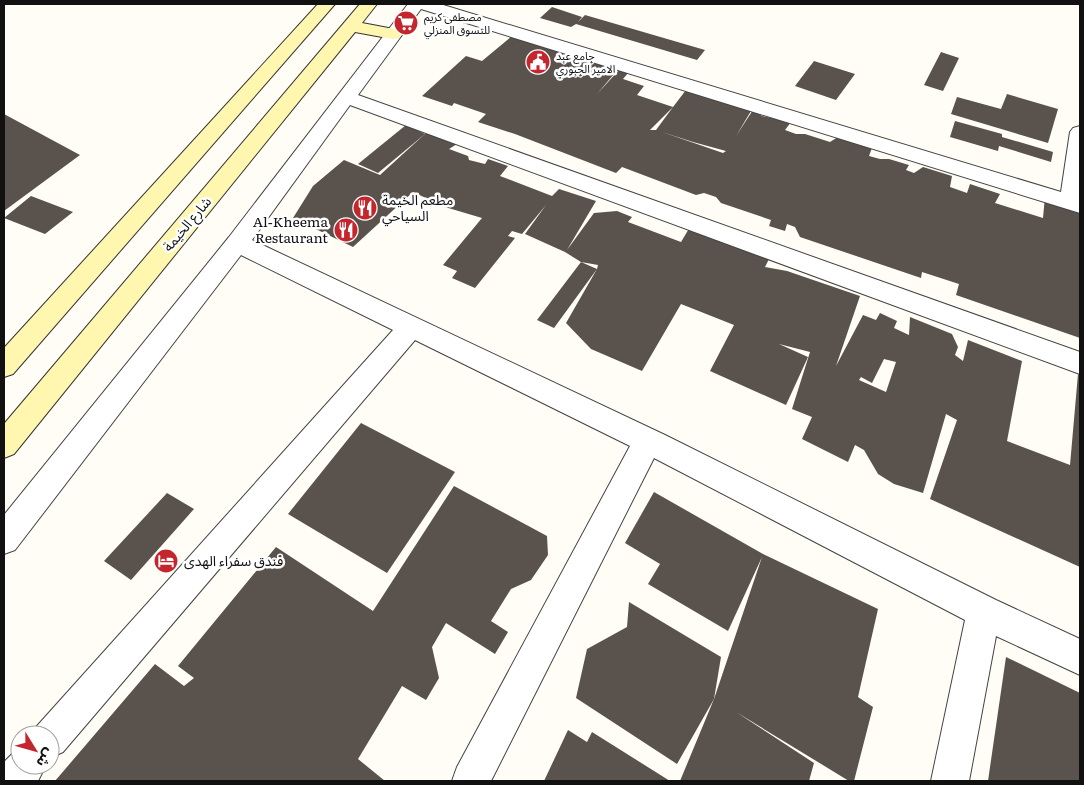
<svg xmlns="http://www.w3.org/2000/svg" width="1084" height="785" font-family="Literata,'Noto Sans Arabic',serif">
<rect width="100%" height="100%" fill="#fffdf5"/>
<g fill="#5a524d" fill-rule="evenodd">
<polygon points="552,7 582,17 578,22 585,15 705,50 697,60 576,24 571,27 540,18"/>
<path d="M 512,36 L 619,68 L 597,94 L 619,70 L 628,73 L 623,79 L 644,86 L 637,95 L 673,107 L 650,130 L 656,130 L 673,107 L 686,90 L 751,111 L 736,136 L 753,110 L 762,116 L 791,122 L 785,130 L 796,134 L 805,134 L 830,142 L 841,135 L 873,145 L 869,156 L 880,159 L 889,159 L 909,165 L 906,170 L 914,173 L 923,167 L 952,176 L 950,187 L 967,193 L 970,184 L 1000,194 L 995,203 L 1043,218 L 1045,196 L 1080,206 L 1080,338 L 956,295 L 959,284 L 922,272 L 921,278 L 800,237 L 795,227 L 787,224 L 785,231 L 769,226 L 771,220 L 721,203 L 716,197 L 704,193 L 696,195 L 622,167 L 616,173 L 515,134 L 478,122 L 486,114 L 454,103 L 452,106 L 422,96 L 466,56 L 482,61 ZM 662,132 L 693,142 L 726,151 L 723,153 Z"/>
<polygon points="941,52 959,58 943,91 924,85"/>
<polygon points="814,61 855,74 836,100 795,86"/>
<polygon points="1007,94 1058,109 1048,143 951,114 957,97 1001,109"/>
<polygon points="4,114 80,155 4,211"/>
<polygon points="955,121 1002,134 1002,137 1053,152 1051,162 999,146 998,151 950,137"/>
<polygon points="406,125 425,134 378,173 358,164"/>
<path d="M 427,132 L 457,144 L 449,149 L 468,156 L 469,160 L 485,164 L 488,159 L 508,166 L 500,176 L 552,196 L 559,189 L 596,201 L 567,250 L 594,213 L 617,211 L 632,217 L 628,222 L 681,242 L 690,227 L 771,255 L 765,267 L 787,271 L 860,296 L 836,366 L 863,315 L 876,320 L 880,313 L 897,321 L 894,328 L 909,335 L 910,317 L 952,334 L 958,347 L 955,355 L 963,361 L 968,340 L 1022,361 L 1007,441 L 1070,465 L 1078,374 L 1080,375 L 1080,567 L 930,499 L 957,420 L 946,414 L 923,493 L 894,484 L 878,474 L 864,450 L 855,445 L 848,462 L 802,439 L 812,417 L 792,409 L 810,352 L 779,344 L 808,357 L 786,405 L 710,371 L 734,325 L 681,304 L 642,371 L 591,349 L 566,323 L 597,269 L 598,265 L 581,262 L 597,269 L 554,328 L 537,320 L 581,262 L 565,252 L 525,234 L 546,205 L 522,234 L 512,231 L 508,236 L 515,238 L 475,288 L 452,278 L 457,271 L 443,265 L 482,218 L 445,207 L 413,192 L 353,247 L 293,218 L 313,186 L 344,160 L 380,175 ZM 884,359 L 896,362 L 886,392 L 859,380 L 861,377 L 872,383 Z"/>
<polygon points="31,196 73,212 45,234 4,218"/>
<polygon points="361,423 455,472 387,573 288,514"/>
<polygon points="454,486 547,536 548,555 531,580 511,589 491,621 508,632 495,654 446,623 432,647 439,678 426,700 402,686 358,759 385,781 55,781 155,664 184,686 194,678 178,666 276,547 373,611"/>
<polygon points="654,492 763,554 878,609 858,697 873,707 854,781 849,781 736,712 814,763 809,781 680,781 714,699 762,557 728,631 648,584 660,564 625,543"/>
<polygon points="167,493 194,509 131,580 104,561"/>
<polygon points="629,602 721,657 714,699 677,764 576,698 587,649 627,627"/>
<polygon points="1006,657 1080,693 1080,781 988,781"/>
<polygon points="568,730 587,742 592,732 670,781 544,781"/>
</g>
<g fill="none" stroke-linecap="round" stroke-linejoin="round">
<defs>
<g id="street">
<polygon points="408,4 440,4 1061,192 1070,132 1073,128 1080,126 1080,213 421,9 358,95 1080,352 1080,374 350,105 252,240 665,435 996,600 1080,639 1080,675 996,636 969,781 931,781 965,620 654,458 491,781 452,781 457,767 630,446 415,340 63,752 50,758 50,735 33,735 37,726 393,330 241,255 15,550 4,554 4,515 229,237"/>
<polygon points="20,749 20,765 46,765 38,781 4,781 4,762 14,752"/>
</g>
<g id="secondary">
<polygon points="318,4 335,4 13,374 4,377 4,348"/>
<polygon points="360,4 377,4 362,23 399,30 402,34 399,38 393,39 355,32 14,454 4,458 4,424"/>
</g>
</defs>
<use href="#street" stroke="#444" stroke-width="2"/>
<use href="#secondary" stroke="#333" stroke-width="2"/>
<use href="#street" fill="#fff" fill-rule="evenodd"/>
<use href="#secondary" fill="#fff6b0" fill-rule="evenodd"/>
</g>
<defs>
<symbol id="supermarket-disc" viewBox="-11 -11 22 22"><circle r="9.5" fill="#c4262e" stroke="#fff"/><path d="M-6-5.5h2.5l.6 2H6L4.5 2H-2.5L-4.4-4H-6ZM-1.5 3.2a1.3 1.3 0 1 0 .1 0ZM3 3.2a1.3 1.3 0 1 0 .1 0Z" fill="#fff"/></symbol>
<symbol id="civic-disc" viewBox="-11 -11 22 22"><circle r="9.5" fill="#c4262e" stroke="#fff"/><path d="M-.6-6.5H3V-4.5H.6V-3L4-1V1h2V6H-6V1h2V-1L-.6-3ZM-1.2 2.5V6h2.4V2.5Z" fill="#fff"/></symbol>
<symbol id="restaurant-disc" viewBox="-11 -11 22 22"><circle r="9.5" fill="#c4262e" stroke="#fff"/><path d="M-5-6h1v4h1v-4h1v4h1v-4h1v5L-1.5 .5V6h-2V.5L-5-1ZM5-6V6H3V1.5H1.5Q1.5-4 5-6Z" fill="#fff"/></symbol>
<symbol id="hotel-disc" viewBox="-11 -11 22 22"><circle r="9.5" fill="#c4262e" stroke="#fff"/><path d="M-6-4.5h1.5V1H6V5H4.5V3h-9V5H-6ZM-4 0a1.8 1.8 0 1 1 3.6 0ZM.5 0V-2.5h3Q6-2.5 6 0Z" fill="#fff"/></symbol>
</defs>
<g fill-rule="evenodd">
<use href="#supermarket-disc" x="392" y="9" width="28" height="28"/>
<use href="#civic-disc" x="524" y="48" width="28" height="28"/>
<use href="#restaurant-disc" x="351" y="194" width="28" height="28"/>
<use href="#restaurant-disc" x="332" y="216" width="28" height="28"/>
<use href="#hotel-disc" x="152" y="547" width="28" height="28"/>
</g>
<g text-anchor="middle" stroke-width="5" stroke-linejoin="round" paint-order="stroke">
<g font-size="11" fill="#111" stroke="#fff" text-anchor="start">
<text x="424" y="21">مصطفى كريم<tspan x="424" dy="13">للتسوق المنزلي</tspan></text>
<text x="556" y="60">جامع عبد<tspan x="556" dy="13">الامير الجبوري</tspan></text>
</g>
<g font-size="14" fill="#111" stroke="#fff" text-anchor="start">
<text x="382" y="205">مطعم الخيمة<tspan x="382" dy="16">السياحي</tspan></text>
<text x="328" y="227" text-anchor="end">Al-Kheema<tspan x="328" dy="16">Restaurant</tspan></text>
<text x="184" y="566">فندق سفراء الهدى</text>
</g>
<g font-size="14" fill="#111" stroke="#fff">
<text transform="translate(187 224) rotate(-50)" y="5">شارع الخيمة</text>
</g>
</g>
<rect width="1084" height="785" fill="none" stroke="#111111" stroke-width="10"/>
<g transform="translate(35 750) rotate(127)"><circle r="24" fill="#ffffff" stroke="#a0a0a0"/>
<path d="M0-4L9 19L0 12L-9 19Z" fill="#c4262e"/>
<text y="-8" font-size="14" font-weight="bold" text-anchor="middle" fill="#111111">ش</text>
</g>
</svg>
